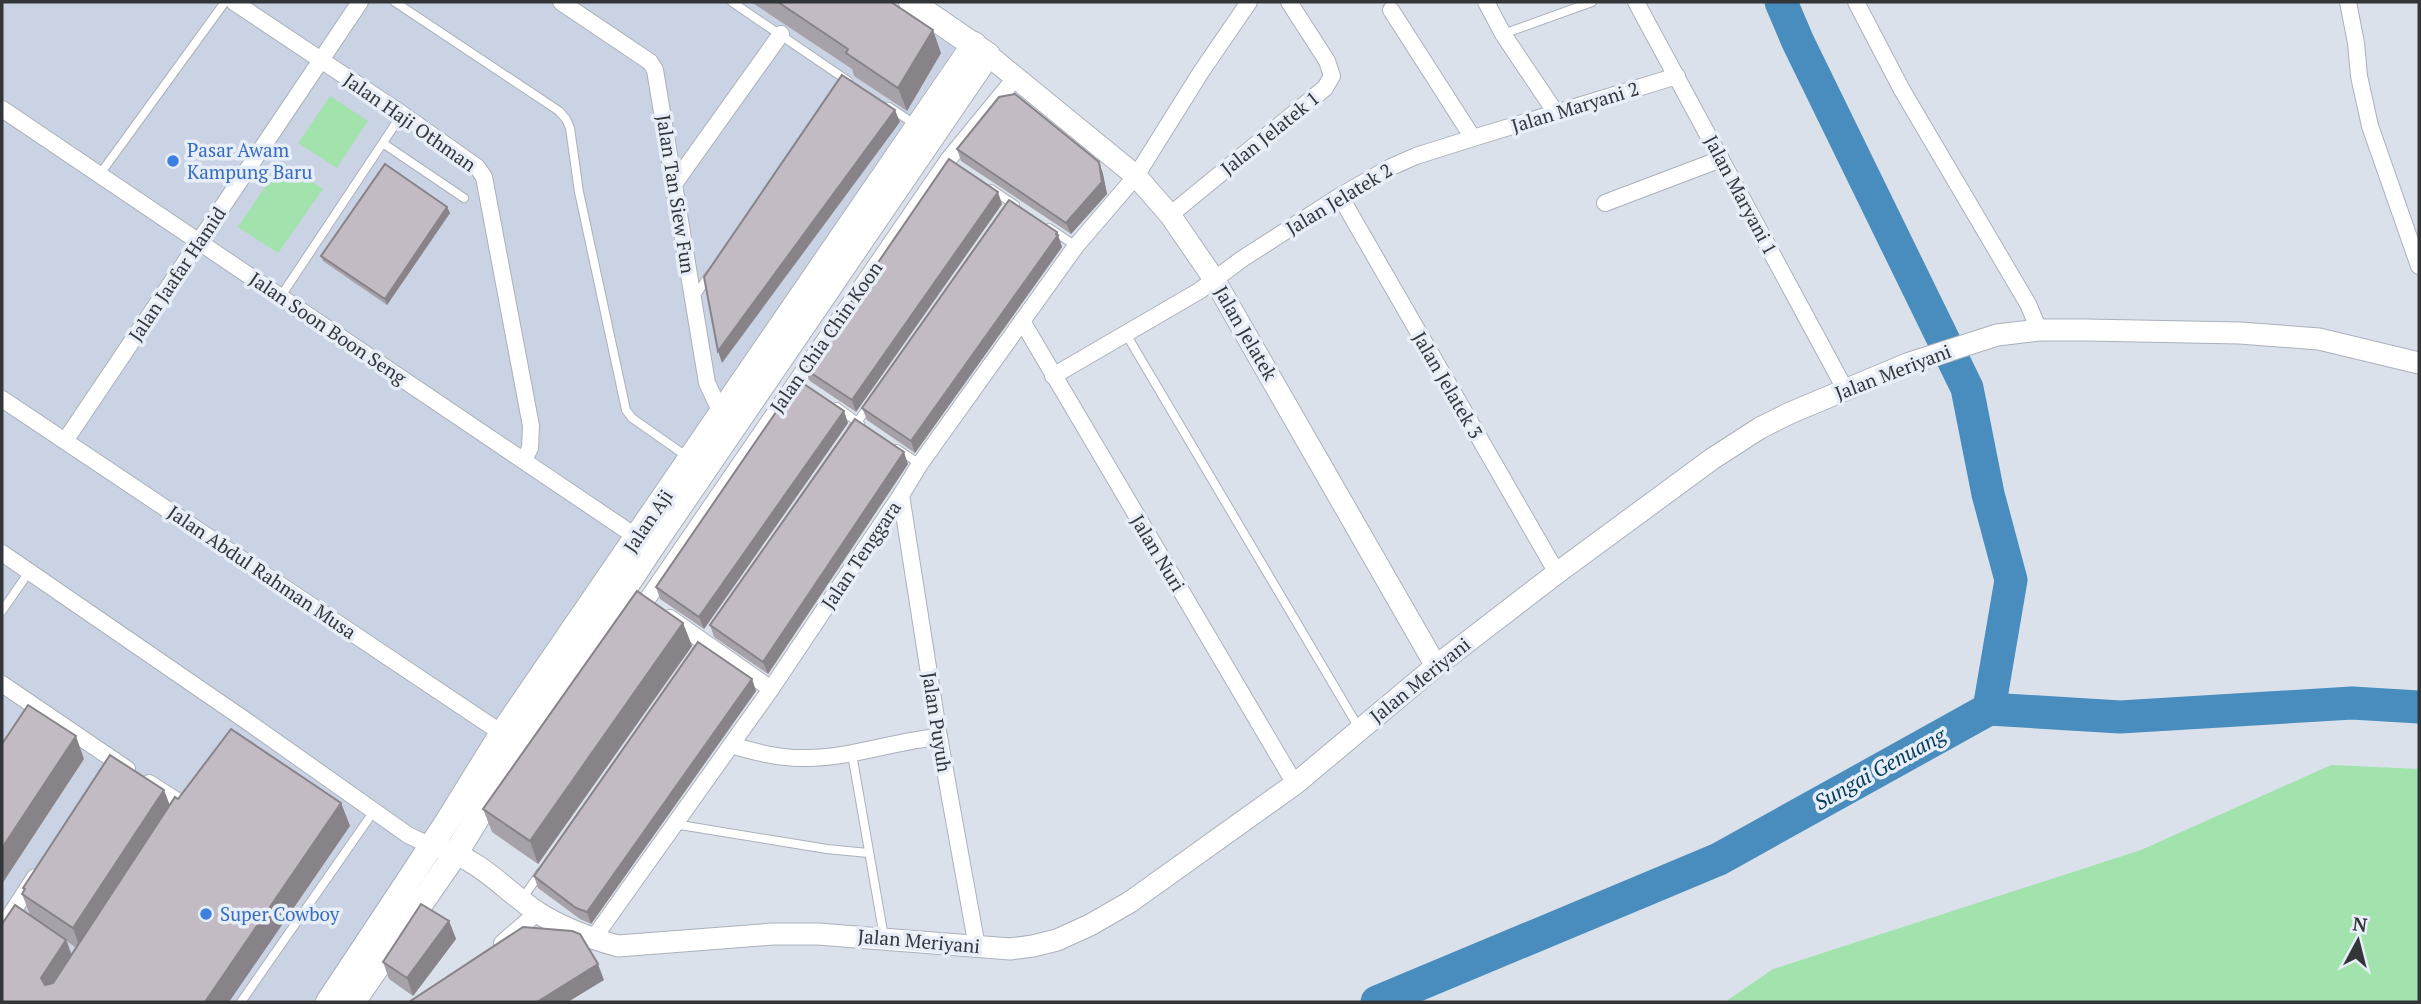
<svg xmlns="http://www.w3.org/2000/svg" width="2421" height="1004" font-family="'PT Serif',serif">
<rect width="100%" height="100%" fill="#dae1eb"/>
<polygon fill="#cad3e3" points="2,2 886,2 955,48 695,431 314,1002 2,1002"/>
<g fill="#a2e3ad">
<polygon points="330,96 368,121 337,168 298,143"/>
<polygon points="282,162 323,189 278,253 238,227"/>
<polygon points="2331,765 2419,769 2419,1002 1725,1002 1773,969 2141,850"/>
</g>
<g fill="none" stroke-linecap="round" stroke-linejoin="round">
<g stroke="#488dbd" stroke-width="33">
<polyline points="1781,2 1798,42 1967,388 1988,494 2011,580 1989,709"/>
<polyline points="1377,1002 1719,859 1989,709 2120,717 2352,703 2419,707"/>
</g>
<defs>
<g id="lane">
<polyline points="395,2 559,111 566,119 570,128 579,192 626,410 632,418 689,458"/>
<polyline points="732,2 848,81"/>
<polyline points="1503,34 1592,2"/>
<polyline points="889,107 916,125"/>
<polyline points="384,144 464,198"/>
<polyline points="100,174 225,2"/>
<polyline points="991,189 1015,205"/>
<polyline points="1049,228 1076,246"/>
<polyline points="281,296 402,114"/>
<polyline points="694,298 710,274"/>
<polyline points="1126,334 1359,728"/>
<polyline points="837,407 860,424"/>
<polyline points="852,429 869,406"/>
<polyline points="897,449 920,464"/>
<polyline points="2,611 29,572"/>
<polyline points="852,754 884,937"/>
<polyline points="674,824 827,849 868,853"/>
<polyline points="522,899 541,872"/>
<polyline points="241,1002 374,811"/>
</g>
<g id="street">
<polyline points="234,2 402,114 477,167 484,177 531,426 530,448 524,460"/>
<polyline points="561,2 650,62 655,70 707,383 717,404 726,416"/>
<polyline points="1486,2 1503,34 1556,113"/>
<polyline points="1636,2 1845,389"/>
<polyline points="1856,2 1902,90 2028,304 2039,330"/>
<polyline points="2348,2 2356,43 2359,76 2370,126 2419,266"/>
<polyline points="1391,10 1473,138"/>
<polyline points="2,109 644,542"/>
<polyline points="674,184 781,34"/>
<polyline points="1340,196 1557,573"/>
<polyline points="1605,203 1721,159"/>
<polyline points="1170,215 1325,88 1332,76 1327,61 1289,2"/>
<polyline points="1022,321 1295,784"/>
<polyline points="1053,376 1199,291 1242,259 1340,196 1391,167 1416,156 1473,138 1677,76"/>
<polyline points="2,399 509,738"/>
<polyline points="65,441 360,2"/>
<polyline points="901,495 939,737 977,947"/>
<polyline points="2,553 248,722 408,835 431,846"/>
<polyline points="646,601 948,160 1015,78"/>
<polyline points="670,618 771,689"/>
<polyline points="2,684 127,769"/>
<path d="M 731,745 C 755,752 781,759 806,758 C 851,758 894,741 939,737"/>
<polyline points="149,783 185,806 190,799"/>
<polyline points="2,928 35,877"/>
<polyline points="593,939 771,689 901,495 920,464 1076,246 1136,176 1201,72 1249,2"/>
<polyline points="502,943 538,912"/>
</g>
<g id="secondary">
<polyline points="988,55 1136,176 1170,215 1214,279 1436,666"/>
<path d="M 442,849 C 480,860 505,890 537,912 C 562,928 589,938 618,946 L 773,934 L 818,934 L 1010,949 L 1033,946 L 1057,940 L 1090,925 L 1130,902 L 1295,784 L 1436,666 L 1557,573 L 1712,459 L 1760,428 L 1790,413 L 1907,364 L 1997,335 L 2039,330 L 2086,330 L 2240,333 L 2319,339 L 2419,363"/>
</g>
<g id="primary">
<polyline points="328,1002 447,822 502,733 974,44"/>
<polyline points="353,1002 456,853 521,746 652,547 988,55 911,2"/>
</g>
</defs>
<use href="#lane" stroke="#abb1bb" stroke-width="10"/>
<use href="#street" stroke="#abb1bb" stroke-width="18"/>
<use href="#secondary" stroke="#abb1bb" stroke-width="23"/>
<use href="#primary" stroke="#abb1bb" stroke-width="26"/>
<use href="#lane" stroke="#fff" stroke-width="8"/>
<use href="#street" stroke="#fff" stroke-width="16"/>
<use href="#secondary" stroke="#fff" stroke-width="21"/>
<use href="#primary" stroke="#fff" stroke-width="24"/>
</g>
<g fill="#a7a1a9" fill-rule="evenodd">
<polygon points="751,2 891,2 941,53 907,111 854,76 852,69"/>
<polygon points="957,149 1099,162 1103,174 1107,194 1071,234 961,161"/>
<polygon points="1002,204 856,412 810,381 805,369"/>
<polygon points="447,207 450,213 387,305 323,261 321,256"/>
<polygon points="1057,232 1062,247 915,453 867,420 862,408"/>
<polygon points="848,423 704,629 660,599 656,587"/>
<polygon points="908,464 768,674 714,637 710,625"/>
<polygon points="683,623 692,646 538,864 492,832 483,809"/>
<polygon points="752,679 756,691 591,924 580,919 538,888 534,876"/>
<path d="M 178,799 L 341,803 L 350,826 L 2,1002 L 30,915 L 22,894 L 24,891 L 23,888 L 170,806 ZM 67,941 L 76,948 L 72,955 Z"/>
<polygon points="449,921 456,939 413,996 389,979 383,962"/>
</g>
<g fill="#888389">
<polygon points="933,30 941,53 907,111 898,88"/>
<polygon points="895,110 900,122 722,363 718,351"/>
<polygon points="1099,162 1103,174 1107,194 1071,234 1066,223"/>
<polygon points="998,192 1002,204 856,412 852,400"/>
<polygon points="447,207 450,213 387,305 385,299"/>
<polygon points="1057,232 1062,247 915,453 911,441"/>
<polygon points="844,411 848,423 704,629 699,617"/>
<polygon points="904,452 908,464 768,674 763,662"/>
<polygon points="683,623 692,646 538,864 530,841"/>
<polygon points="752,679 756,691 591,924 587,912"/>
<polygon points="76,736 84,759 2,884 2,848"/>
<polygon points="164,790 173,813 81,951 73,928"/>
<polygon points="341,803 350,826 229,1002 205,1002"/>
<polygon points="449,921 456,939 413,996 407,978"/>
<polygon points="66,940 74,962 50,1001 41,978"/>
<polygon points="598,964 604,980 568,1002 537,1002"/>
</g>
<g fill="#c2bbc4" stroke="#888389" stroke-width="2">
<polygon points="778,2 891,2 933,30 898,88 846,53 848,49"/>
<polygon points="842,75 895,110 718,351 704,277"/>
<polygon points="1015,94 1099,162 1102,182 1066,223 957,149 999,97"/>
<polygon points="949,159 998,192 852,400 805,369"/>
<polygon points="385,164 447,207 385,299 321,256"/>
<polygon points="1009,200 1057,232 1056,234 1058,235 911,441 862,408"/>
<polygon points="798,380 844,411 699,617 656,587"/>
<polygon points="855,419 904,452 763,662 710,625"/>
<polygon points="637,591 683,623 530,841 483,809"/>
<polygon points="698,642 752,679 587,912 576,908 534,876"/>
<polygon points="28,705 76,736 2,848 2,744"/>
<polygon points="231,729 341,803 205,1002 2,1002 2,924 15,905 66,940 41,978 45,985 53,983 175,797 178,799"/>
<polygon points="110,755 164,790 73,928 22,894 25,889 23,888"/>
<polygon points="421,904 449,921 407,978 383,962"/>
<polygon points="523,927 572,931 580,934 598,964 537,1002 409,1002"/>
</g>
<g fill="#3f7fe0" stroke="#e8eef8" stroke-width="2.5">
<circle cx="173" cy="161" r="7"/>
<circle cx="206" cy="914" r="7"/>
</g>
<g text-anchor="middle" stroke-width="7" stroke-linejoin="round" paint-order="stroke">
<g font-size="19" fill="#333639" stroke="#e8eef8">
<text transform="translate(1575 107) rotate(-17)" y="7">Jalan Maryani 2</text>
<text transform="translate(410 122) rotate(35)" y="7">Jalan Haji Othman</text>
<text transform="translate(1270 133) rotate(-39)" y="7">Jalan Jelatek 1</text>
<text transform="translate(676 194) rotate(81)" y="7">Jalan Tan Siew Fun</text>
<text transform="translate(1741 195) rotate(62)" y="7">Jalan Maryani 1</text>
<text transform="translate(1339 199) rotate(-31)" y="7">Jalan Jelatek 2</text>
<text transform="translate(177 274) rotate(-56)" y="7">Jalan Jaafar Hamid</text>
<text transform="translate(328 328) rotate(34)" y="7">Jalan Soon Boon Seng</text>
<text transform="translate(1246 333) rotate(60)" y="7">Jalan Jelatek</text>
<text transform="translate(826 337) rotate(-55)" y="7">Jalan Chia Chin Koon</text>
<text transform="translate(1893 372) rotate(-21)" y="7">Jalan Meriyani</text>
<text transform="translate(1448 385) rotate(60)" y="7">Jalan Jelatek 3</text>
<text transform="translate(648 521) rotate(-56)" y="7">Jalan Aji</text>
<text transform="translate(1158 553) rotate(59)" y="7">Jalan Nuri</text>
<text transform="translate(861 555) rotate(-56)" y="7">Jalan Tenggara</text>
<text transform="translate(262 572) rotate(34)" y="7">Jalan Abdul Rahman Musa</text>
<text transform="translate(1420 680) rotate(-39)" y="7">Jalan Meriyani</text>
<text transform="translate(937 722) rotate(81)" y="7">Jalan Puyuh</text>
<text transform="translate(919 941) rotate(5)" y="7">Jalan Meriyani</text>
</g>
<g font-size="19" fill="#366cbe" stroke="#e8eef8" text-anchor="start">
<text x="187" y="157">Pasar Awam<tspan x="187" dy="22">Kampung Baru</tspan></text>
<text x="220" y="921">Super Cowboy</text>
</g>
<g font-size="21" font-style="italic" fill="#023b5c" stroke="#e8eef8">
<text transform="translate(1880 769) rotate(-29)" y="7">Sungai Genuang</text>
</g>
</g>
<rect width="2421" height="1004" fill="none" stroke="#333639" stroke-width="7"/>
<g transform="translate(2358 941) rotate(7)" stroke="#e8eef8" stroke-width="5" paint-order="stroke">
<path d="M0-5L12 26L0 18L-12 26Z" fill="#333639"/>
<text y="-10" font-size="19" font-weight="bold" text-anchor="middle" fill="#333639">N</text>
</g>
</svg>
